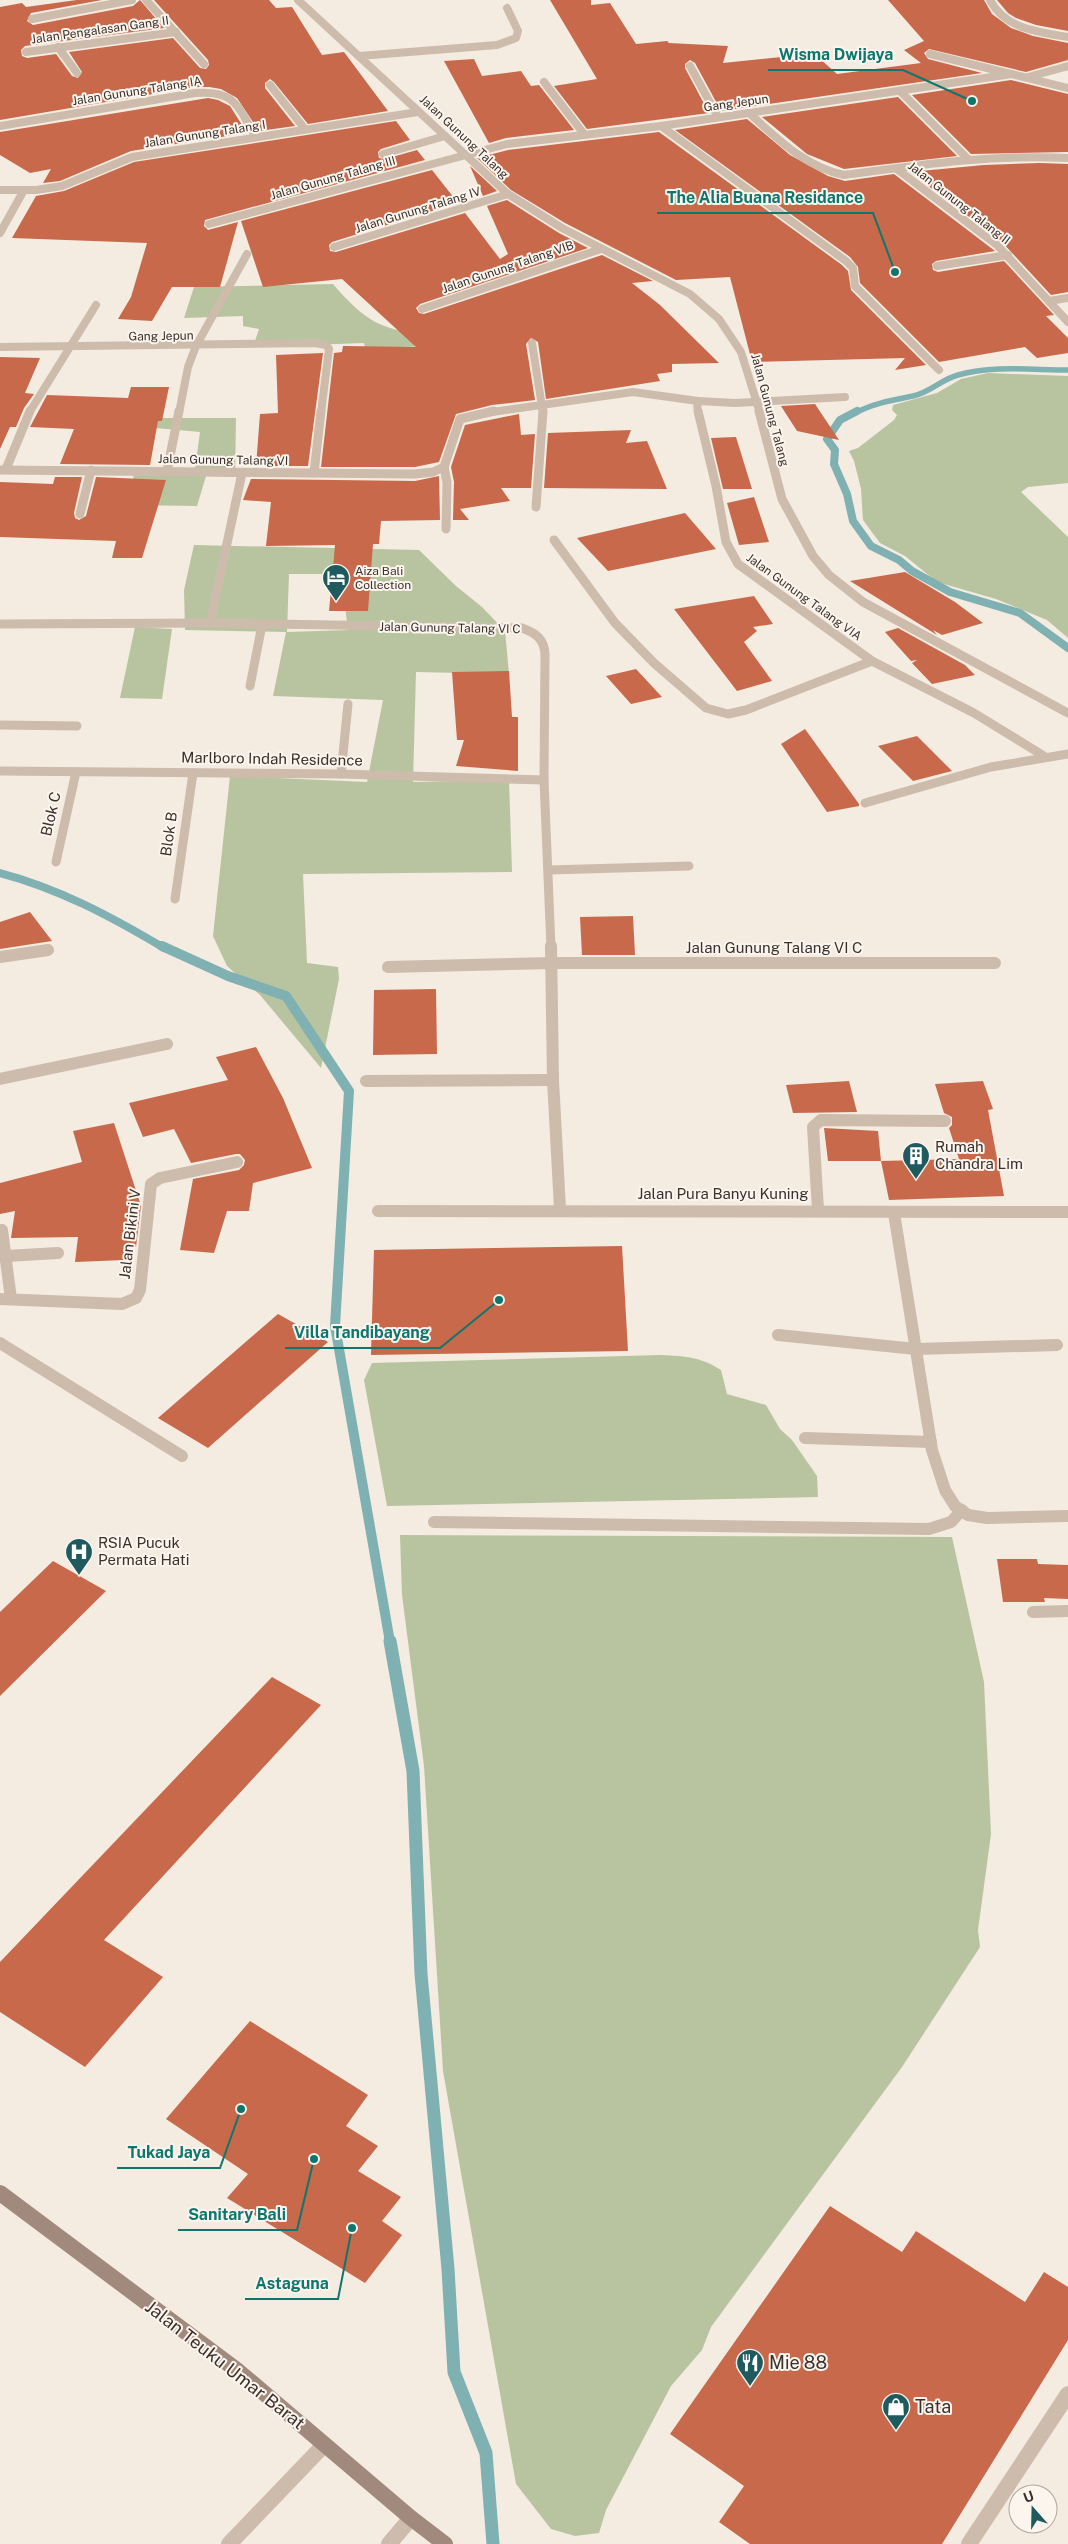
<svg xmlns="http://www.w3.org/2000/svg" width="1068" height="2544" font-family="'Public Sans',sans-serif">
<rect width="100%" height="100%" fill="#f4ebe1"/>
<g fill="#b8c4a0" fill-rule="evenodd">
<path d="M 333,284 C 365,321 381,331 431,335 L 439,346 L 365,348 L 364,343 L 253,347 L 259,329 L 243,326 L 243,316 L 184,318 L 194,287 Z"/>
<polygon points="988,373 1068,376 1068,483 1028,487 1021,492 1068,537 1068,638 1047,620 996,599 937,582 905,556 880,543 863,520 861,489 854,461 849,451 858,448 894,420 897,415 892,410 893,405 937,393 961,379"/>
<polygon points="151,418 236,418 235,477 206,476 197,506 129,505 134,473 194,476 200,432 144,427"/>
<path d="M 194,545 L 419,550 L 456,586 L 482,607 L 505,631 L 509,674 L 416,672 L 413,782 L 509,780 L 512,872 L 303,874 L 307,963 L 338,967 L 339,979 L 321,1068 L 260,995 L 227,966 L 213,936 L 230,776 L 367,782 L 383,700 L 273,696 L 286,632 L 185,630 L 184,590 ZM 289,574 L 341,574 L 348,630 L 287,632 Z"/>
<polygon points="135,627 172,629 162,699 120,698"/>
<path d="M 661,1355 C 684,1356 701,1357 721,1370 L 727,1394 L 766,1405 L 780,1429 L 792,1440 L 817,1476 L 818,1497 L 387,1506 L 364,1380 L 372,1363 Z"/>
<polygon points="400,1535 952,1537 984,1682 991,1834 978,1930 980,1947 902,2067 711,2327 702,2350 671,2386 606,2510 599,2533 575,2536 551,2529 516,2484 443,2071 424,1766 402,1595"/>
</g>
<g fill="none" stroke-linecap="round" stroke-linejoin="round">
<path stroke="#7fb0b2" stroke-width="5.5" d="M 855,413 C 874,403 893,400 913,396 C 929,393 942,379 958,375 C 993,365 1032,370 1068,370"/>
<g stroke="#7fb0b2" stroke-width="8">
<polyline points="857,411 840,420 827,439 835,450 834,464 847,494 853,521 871,546 899,560 912,571 950,592 1020,613 1068,648"/>
<path d="M 0,873 C 58,888 112,917 164,948"/>
</g>
<polyline stroke="#7fb0b2" stroke-width="10" points="162,946 228,976 286,996 349,1091 335,1326 390,1642"/>
<polyline stroke="#7fb0b2" stroke-width="13" points="390,1641 413,1771 421,1974 448,2269 454,2372 486,2453 493,2544"/>
</g>
<g fill="#c8694b">
<polygon points="77,0 102,0 31,13 27,21 33,25 133,6 140,0 164,28 25,46 21,50 22,56 27,58 56,54 72,76 78,78 82,72 69,52 173,38 200,68 206,69 209,65 208,60 154,0 269,0 276,8 292,7 322,55 344,52 388,111 308,124 274,82 270,79 265,83 265,88 295,126 259,131 237,98 221,89 209,87 194,87 0,120 0,7 22,3 26,7"/>
<polygon points="550,0 591,0 591,5 610,3 636,44 667,41 669,43 728,46 723,63 791,56 796,62 819,58 837,74 921,63 904,50 924,41 888,0 984,0 992,14 1011,28 1033,36 1068,43 1068,60 1026,72 929,49 924,53 928,59 982,73 721,111 695,63 690,60 685,64 685,68 709,113 587,129 554,86 597,79"/>
<polygon points="997,0 1068,0 1068,31 1036,25 1016,18 1008,13"/>
<polygon points="474,59 482,76 521,71 531,86 539,85 574,130 506,138 489,143 444,61"/>
<polygon points="1011,80 1068,94 1068,152 971,154 912,95"/>
<polygon points="898,97 957,156 844,169 807,154 762,117"/>
<polygon points="208,98 218,100 230,106 247,133 131,151 60,181 43,183 51,169 30,173 0,155 0,132"/>
<polygon points="747,119 790,155 828,176 845,181 894,174 995,251 936,261 932,264 933,270 938,272 1004,261 1054,315 1046,316 1068,338 1068,353 1037,358 1025,347 939,362 860,283 858,267 850,257 675,130"/>
<polygon points="396,121 410,140 381,149 378,152 379,158 385,159 417,150 425,160 205,220 204,226 208,230 238,222 220,287 172,287 152,321 118,319 131,297 147,243 12,238 36,196 64,191 134,162"/>
<polygon points="659,132 842,265 848,271 851,290 926,365 895,370 905,358 752,362 730,277 676,280 565,223 511,190 477,158 508,150"/>
<polygon points="1040,163 1068,164 1068,292 1051,295 1001,241 910,172 984,165"/>
<polygon points="470,166 497,191 483,196"/>
<polygon points="432,170 458,203 332,242 329,245 330,251 336,252 465,213 500,259 508,254 487,206 507,200 559,233 588,248 420,304 416,308 419,313 424,314 602,255 653,281 632,283 660,305 719,363 672,364 672,372 657,374 660,381 546,399 538,342 531,338 526,344 535,400 492,405 456,414 439,462 415,467 321,467 334,353 342,352 343,346 416,347 342,279 263,287 241,221"/>
<polygon points="323,353 308,466 256,466 260,414 278,413 276,355"/>
<polygon points="0,357 40,358 25,393 34,394 24,408 16,427 10,427 0,449"/>
<polygon points="131,387 169,387 162,421 158,421 150,465 60,464 74,429 30,427 47,395 128,398"/>
<polygon points="815,404 839,440 797,431 781,406"/>
<polygon points="519,414 521,435 535,434 531,488 501,488 510,501 460,509 469,520 453,520 454,482 451,467 465,425"/>
<polygon points="631,430 626,443 647,441 667,489 544,488 548,433"/>
<polygon points="736,437 752,489 723,489 711,438"/>
<polygon points="439,476 440,520 381,521 379,544 373,544 368,611 329,611 335,545 266,546 271,502 243,500 251,479 415,481"/>
<polygon points="55,477 82,477 74,513 75,518 79,520 86,516 96,477 166,480 142,558 112,558 116,541 0,537 0,482 53,484"/>
<polygon points="754,497 769,542 739,545 727,503"/>
<polygon points="685,513 716,549 608,571 577,538"/>
<polygon points="905,572 955,602 983,623 942,635 933,630 937,635 850,581"/>
<polygon points="754,596 773,624 753,627 757,631 744,642 772,681 737,691 674,609"/>
<polygon points="898,628 965,665 975,675 932,684 912,663 917,660 911,661 885,632"/>
<polygon points="636,669 662,697 631,704 606,676"/>
<polygon points="509,671 512,717 518,717 518,771 456,766 464,740 457,740 452,672"/>
<polygon points="805,729 859,804 859,806 827,812 781,744"/>
<polygon points="917,736 952,771 913,781 878,746"/>
<polygon points="30,912 52,941 0,949 0,922"/>
<polygon points="633,916 635,955 582,955 580,917"/>
<polygon points="436,989 437,1054 373,1055 374,990"/>
<polygon points="256,1047 283,1098 312,1168 253,1183 249,1211 227,1211 214,1253 180,1250 193,1179 239,1170 244,1165 245,1160 240,1154 236,1154 191,1163 174,1129 143,1137 129,1103 228,1080 216,1057"/>
<polygon points="849,1081 857,1112 793,1113 786,1085"/>
<polygon points="983,1081 993,1109 988,1110 1004,1196 889,1200 881,1161 959,1159 949,1128 952,1125 952,1117 944,1113 935,1084"/>
<polygon points="114,1123 141,1206 136,1247 125,1246 124,1260 75,1262 78,1237 11,1238 15,1211 0,1214 0,1183 82,1162 73,1131"/>
<polygon points="824,1128 878,1131 881,1161 828,1161"/>
<polygon points="622,1246 628,1351 371,1355 374,1250"/>
<polygon points="278,1314 328,1342 208,1448 158,1418"/>
<polygon points="997,1559 1037,1559 1038,1564 1068,1565 1068,1599 1044,1598 1045,1602 1003,1602"/>
<polygon points="53,1561 106,1591 0,1696 0,1612"/>
<polygon points="272,1677 321,1705 104,1940 163,1977 85,2067 0,2012 0,1962"/>
<polygon points="250,2021 368,2095 346,2126 378,2146 358,2171 401,2197 382,2221 402,2235 365,2283 227,2198 248,2174 166,2119"/>
<polygon points="830,2206 902,2252 916,2231 1025,2302 1044,2272 1068,2287 1068,2340 942,2544 750,2544 719,2522 744,2486 670,2434"/>
</g>
<g fill="none" stroke-linecap="round" stroke-linejoin="round">
<g stroke="#cdbbac" stroke-width="8">
<polyline points="270,85 305,129"/>
<polyline points="383,154 445,136"/>
</g>
<polyline stroke="#cdbbac" stroke-width="12" points="434,1522 929,1529 951,1522 962,1510"/>
<g stroke="#cdbbac" stroke-width="16">
<polyline points="229,2544 324,2445"/>
<polyline points="389,2544 411,2518"/>
<polyline points="969,2544 1068,2394"/>
</g>
<g stroke="#cdbbac" stroke-width="8">
<polyline points="146,0 204,64"/>
<polyline points="298,0 508,194 562,228 690,294 719,319 741,352 760,413"/>
<path d="M 990,0 C 1005,29 1038,32 1068,37"/>
<polyline points="32,19 132,0"/>
<polyline points="58,47 77,73"/>
<polyline points="26,52 176,32"/>
<polyline points="930,54 1068,88"/>
<polyline points="359,56 497,45 516,38 518,31 507,8"/>
<polyline points="690,66 718,117"/>
<polyline points="1028,77 1068,66"/>
<polyline points="544,82 584,134"/>
<polyline points="900,91 968,159"/>
<path d="M 749,113 C 778,139 805,167 844,175 C 919,165 992,154 1068,158"/>
<path d="M 0,126 L 195,93 C 236,90 237,106 256,137"/>
<polyline points="661,126 846,261 853,268 855,286 939,370"/>
<polyline points="897,169 997,245 1068,322"/>
<polyline points="0,190 36,190 62,186 132,157 418,112"/>
<polyline points="209,224 507,144 661,126 1012,74"/>
<polyline points="0,233 24,190"/>
<polyline points="334,247 508,194"/>
<polyline points="937,266 1008,255"/>
<polyline points="1049,301 1068,298"/>
<polyline points="422,309 601,249"/>
<polyline points="532,343 543,413"/>
<polyline points="0,347 315,343 326,345 329,349 321,413"/>
<polyline points="697,401 698,413"/>
<polyline points="29,413 96,305"/>
<polyline points="179,413 188,367 196,346 247,254"/>
<polyline points="485,413 633,392 698,401 735,403 845,397"/>
</g>
<g stroke="#cdbbac" stroke-width="9">
<polyline points="698,411 716,486 726,542 738,564 872,661 974,713 1044,756"/>
<polyline points="759,411 782,499 813,556 829,575 863,602 1068,713"/>
<polyline points="444,467 460,419 494,411"/>
<polyline points="444,467 447,482 446,529"/>
<polyline points="6,469 30,411"/>
<polyline points="0,470 415,474 433,472 444,467"/>
<polyline points="167,471 179,411"/>
<polyline points="314,473 321,411"/>
<polyline points="536,507 543,411"/>
<polyline points="80,514 91,470"/>
<polyline points="554,540 615,623 654,663 706,708 728,714 746,710 872,661"/>
<polyline points="210,623 242,473"/>
<path d="M 0,624 L 210,623 L 522,628 C 536,633 544,639 545,654 L 544,780 L 551,948"/>
<polyline points="250,686 262,625"/>
<polyline points="0,725 77,726"/>
<polyline points="0,771 341,774 544,780"/>
<polyline points="341,774 348,704"/>
<polyline points="865,803 991,767 1068,754"/>
<polyline points="56,862 76,772"/>
<polyline points="549,870 689,866"/>
<polyline points="175,899 193,773"/>
</g>
<g stroke="#cdbbac" stroke-width="12">
<polyline points="551,946 553,1080 560,1209"/>
<polyline points="0,957 48,950"/>
<polyline points="388,967 552,963 995,963"/>
<polyline points="0,1079 167,1044"/>
<polyline points="366,1081 553,1080"/>
<polyline points="818,1210 813,1127 821,1120 945,1121"/>
<polyline points="378,1211 1068,1212"/>
<polyline points="894,1213 932,1450 945,1490 955,1506 968,1515 987,1518 1068,1516"/>
<polyline points="2,1230 11,1299"/>
<polyline points="6,1256 58,1253"/>
<polyline points="0,1299 122,1304 136,1298 140,1290 151,1184 160,1178 237,1162"/>
<polyline points="778,1335 916,1349 1057,1345"/>
<polyline points="0,1343 182,1456"/>
<polyline points="805,1438 931,1442"/>
<polyline points="1033,1612 1068,1611"/>
</g>
<polyline stroke="#a18a7d" stroke-width="16" points="0,2193 238,2371 411,2518 445,2544"/>
</g>
<defs>
<symbol id="hotel-pin" viewBox="-11 -11 22 30"><path d="M0 17L-7.5 6A9.5 9.5 0 1 1 7.5 6Z" fill="#1f5a5e" stroke="#fbf5ee"/><path d="M-6-4.5h1.5V1H6V5H4.5V3h-9V5H-6ZM-4 0a1.8 1.8 0 1 1 3.6 0ZM.5 0V-2.5h3Q6-2.5 6 0Z" fill="#fff"/></symbol>
<symbol id="building-pin" viewBox="-11 -11 22 30"><path d="M0 17L-7.5 6A9.5 9.5 0 1 1 7.5 6Z" fill="#1f5a5e" stroke="#fbf5ee"/><path d="M-4-6H4V6H1V3H-1V6H-4ZM-2.5-4.3h1.7v1.8h-1.7ZM.8-4.3h1.7v1.8H.8ZM-2.5-1h1.7V.8h-1.7ZM.8-1h1.7V.8H.8Z" fill="#fff"/></symbol>
<symbol id="hospital-pin" viewBox="-11 -11 22 30"><path d="M0 17L-7.5 6A9.5 9.5 0 1 1 7.5 6Z" fill="#1f5a5e" stroke="#fbf5ee"/><path d="M-5-5h3v3.5h4V-5h3V5h-3V1.5h-4V5h-3Z" fill="#fff"/></symbol>
<symbol id="restaurant-pin" viewBox="-11 -11 22 30"><path d="M0 17L-7.5 6A9.5 9.5 0 1 1 7.5 6Z" fill="#1f5a5e" stroke="#fbf5ee"/><path d="M-5-6h1v4h1v-4h1v4h1v-4h1v5L-1.5 .5V6h-2V.5L-5-1ZM5-6V6H3V1.5H1.5Q1.5-4 5-6Z" fill="#fff"/></symbol>
<symbol id="shop-pin" viewBox="-11 -11 22 30"><path d="M0 17L-7.5 6A9.5 9.5 0 1 1 7.5 6Z" fill="#1f5a5e" stroke="#fbf5ee"/><path d="M-5-2.5h2.3a2.7 3.5 0 0 1 5.4 0H5L5.5 6h-11ZM-1.5-2.5h3a1.5 2.3 0 0 0-3 0Z" fill="#fff"/></symbol>
</defs>
<g fill-rule="evenodd">
<use href="#hotel-pin" x="320" y="562" width="32" height="43"/>
<use href="#building-pin" x="900" y="1140" width="32" height="43"/>
<use href="#hospital-pin" x="63" y="1536" width="32" height="43"/>
<use href="#restaurant-pin" x="734" y="2347" width="32" height="43"/>
<use href="#shop-pin" x="880" y="2391" width="32" height="43"/>
</g>
<g text-anchor="middle" stroke-width="4" stroke-linejoin="round" paint-order="stroke">
<g font-size="12" fill="#3b302b" stroke="#fbf5ee">
<text transform="translate(100 30) rotate(-8)" y="4">Jalan Pengalasan Gang II</text>
<text transform="translate(137 91) rotate(-9)" y="4">Jalan Gunung Talang IA</text>
<text transform="translate(736 103) rotate(-8)" y="4">Gang Jepun</text>
<text transform="translate(205 134) rotate(-9)" y="4">Jalan Gunung Talang I</text>
<text transform="translate(464 137) rotate(43)" y="4">Jalan Gunung Talang</text>
<text transform="translate(333 178) rotate(-16)" y="4">Jalan Gunung Talang III</text>
<text transform="translate(959 203) rotate(38)" y="4">Jalan Gunung Talang II</text>
<text transform="translate(418 210) rotate(-17)" y="4">Jalan Gunung Talang IV</text>
<text transform="translate(508 267) rotate(-19)" y="4">Jalan Gunung Talang VIB</text>
<text transform="translate(161 336) rotate(-1)" y="4">Gang Jepun</text>
<text transform="translate(770 410) rotate(75)" y="4">Jalan Gunung Talang</text>
<text transform="translate(223 460) rotate(1)" y="4">Jalan Gunung Talang VI</text>
<text transform="translate(804 597) rotate(36)" y="4">Jalan Gunung Talang VIA</text>
<text transform="translate(450 628) rotate(1)" y="4">Jalan Gunung Talang VI C</text>
</g>
<g font-size="12" fill="#3b302b" stroke="#fbf5ee" text-anchor="start">
<text x="355" y="575">Aiza Bali<tspan x="355" dy="14">Collection</tspan></text>
</g>
<g font-size="15" fill="#3b302b" stroke="#fbf5ee">
<text transform="translate(272 759) rotate(1)" y="5">Marlboro Indah Residence</text>
<text transform="translate(51 814) rotate(-77)" y="5">Blok C</text>
<text transform="translate(169 834) rotate(-82)" y="5">Blok B</text>
<text x="774" y="953">Jalan Gunung Talang VI C</text>
<text x="723" y="1199">Jalan Pura Banyu Kuning</text>
<text transform="translate(130 1234) rotate(-83)" y="5">Jalan Bikini V</text>
</g>
<g font-size="15" fill="#3b302b" stroke="#fbf5ee" text-anchor="start">
<text x="935" y="1152">Rumah<tspan x="935" dy="17">Chandra Lim</tspan></text>
<text x="98" y="1548">RSIA Pucuk<tspan x="98" dy="17">Permata Hati</tspan></text>
</g>
<g font-size="18" fill="#3b302b" stroke="#fbf5ee" text-anchor="start">
<text x="769" y="2369">Mie 88</text>
<text x="915" y="2413">Tata</text>
</g>
<g font-size="18" fill="#3b302b" stroke="#fbf5ee">
<text transform="translate(225 2365) rotate(38)" y="6">Jalan Teuku Umar Barat</text>
</g>
</g>
<path fill="none" stroke="#0f766e" stroke-width="2" d="M972 101L903 70H768M895 272L873 213H657M499 1300L440 1348H285M241 2109L220 2168H117M314 2159L297 2230H178M352 2228L338 2299H245"/>
<g fill="#0f766e" stroke="#fbf5ee" stroke-width="2">
<circle cx="972" cy="101" r="5"/>
<circle cx="895" cy="272" r="5"/>
<circle cx="499" cy="1300" r="5"/>
<circle cx="241" cy="2109" r="5"/>
<circle cx="314" cy="2159" r="5"/>
<circle cx="352" cy="2228" r="5"/>
</g>
<g font-size="16" text-anchor="middle" font-weight="bold" fill="#0f766e" stroke="#fbf5ee" stroke-width="4" stroke-linejoin="round" paint-order="stroke">
<text x="836" y="60">Wisma Dwijaya</text>
<text x="765" y="203">The Alia Buana Residance</text>
<text x="362" y="1338">Villa Tandibayang</text>
<text x="169" y="2158">Tukad Jaya</text>
<text x="237" y="2220">Sanitary Bali</text>
<text x="292" y="2289">Astaguna</text>
</g>
<g transform="translate(1033 2509) rotate(340)"><circle r="24" fill="#fbf5ee" stroke="#aea6a0"/>
<path d="M0-4L9 19L0 12L-9 19Z" fill="#1f5a5e"/>
<text y="-8" font-size="14" font-weight="bold" text-anchor="middle" fill="#3b302b">U</text>
</g>
</svg>
